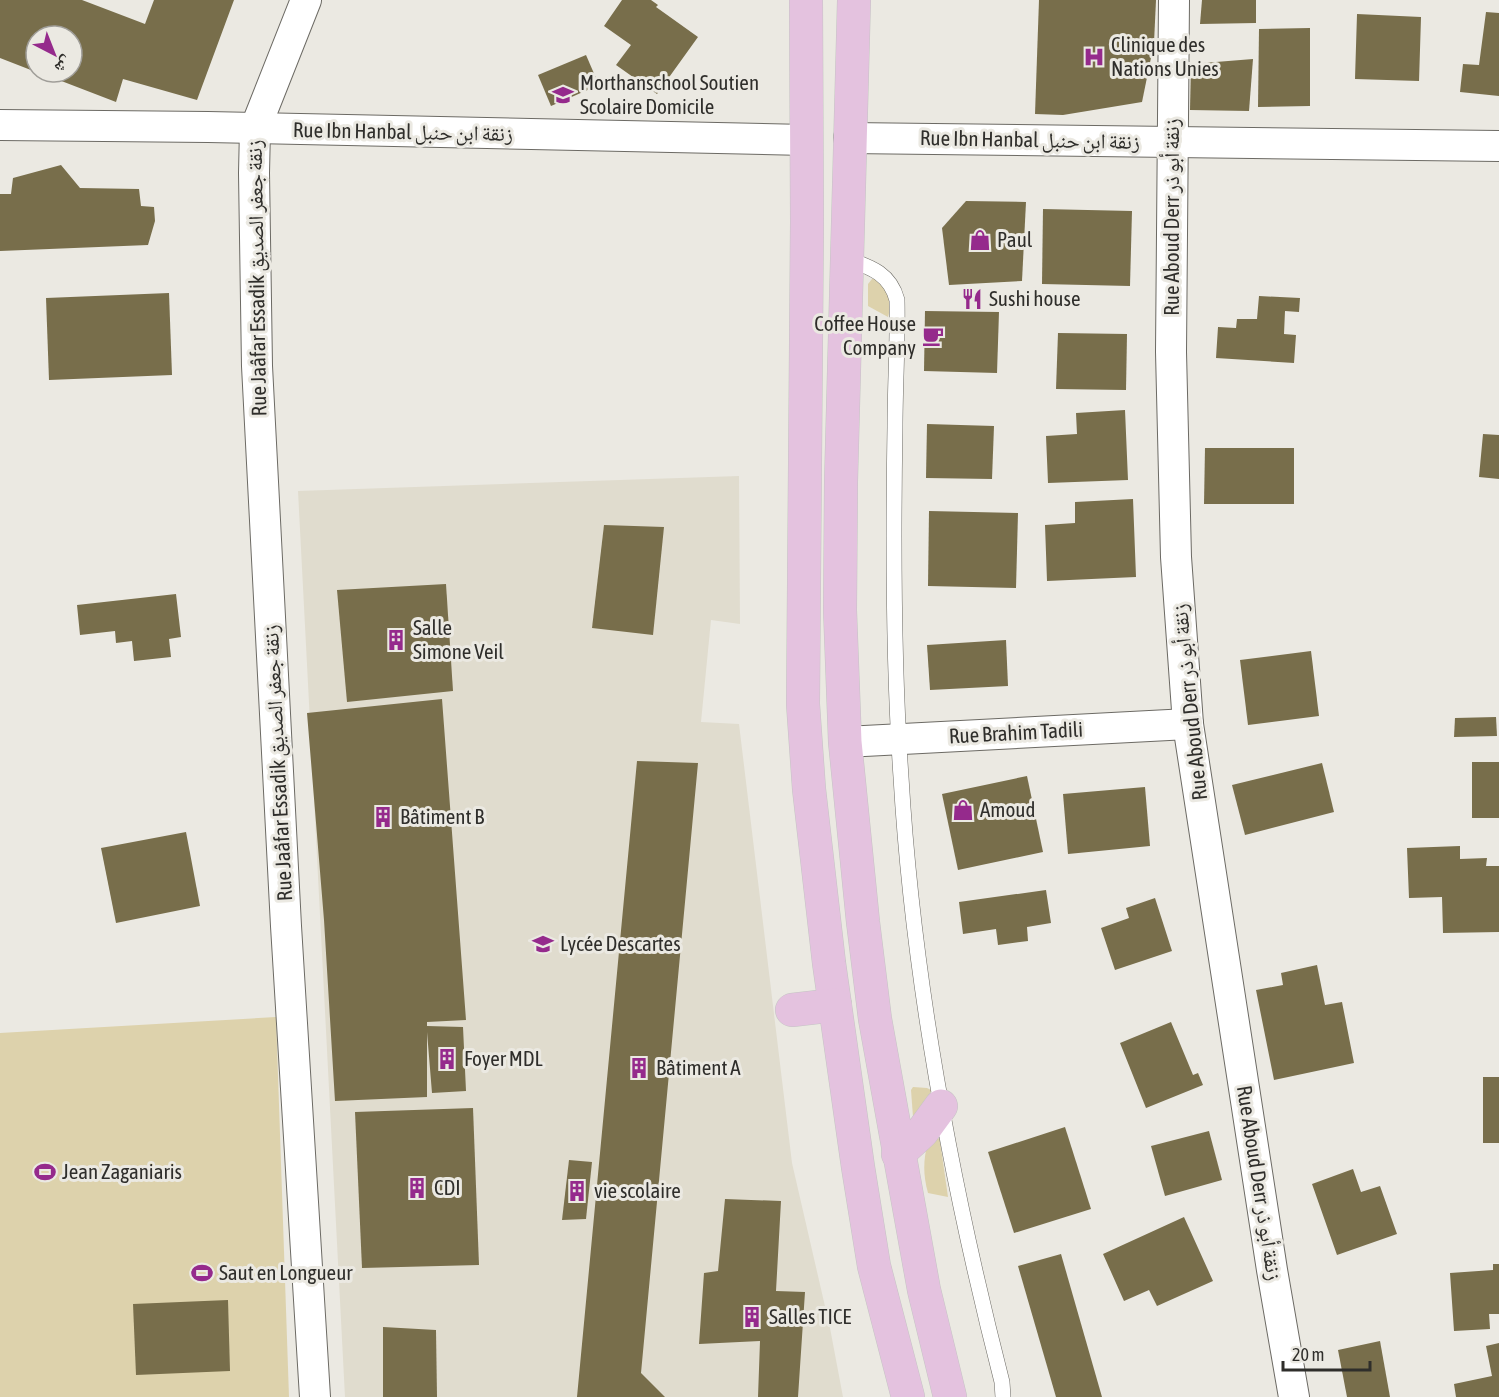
<svg xmlns="http://www.w3.org/2000/svg" width="1499" height="1397" font-family="'Asap Condensed','Noto Naskh Arabic',sans-serif">
<rect width="100%" height="100%" fill="#ebe9e2"/>
<polygon fill="#e0dcce" points="739,476 740,624 711,620 701,722 739,724 792,1163 830,1328 843,1397 345,1397 298,491"/>
<g fill="#ddd2ac">
<path d="M 872,279 L 875,279 C 887,289 893,301 888,317 L 868,306 L 868,284 Z"/>
<polygon points="276,1017 289,1397 0,1397 0,1033"/>
<polygon points="913,1087 927,1088 931,1090 927,1116 913,1117 911,1090"/>
<path d="M 938,1137 L 940,1141 L 948,1197 L 928,1193 C 923,1175 923,1160 928,1142 Z"/>
</g>
<g fill="#786e4b">
<polygon points="0,0 82,0 145,24 154,0 234,0 197,100 123,79 116,102 38,72 72,72 72,36 36,36 36,72 0,58"/>
<polygon points="622,0 651,0 658,5 656,7 698,37 657,94 616,65 631,45 604,26"/>
<polygon points="1039,0 1156,0 1154,43 1142,102 1063,115 1035,114"/>
<polygon points="1202,0 1256,0 1256,23 1200,24"/>
<polygon points="1486,12 1499,13 1499,96 1460,92 1463,64 1479,65"/>
<polygon points="1357,14 1421,17 1419,81 1355,79"/>
<polygon points="1310,28 1310,106 1258,107 1259,29"/>
<polygon points="586,55 599,85 551,106 538,75"/>
<polygon points="1253,59 1249,111 1190,110 1191,64"/>
<polygon points="61,165 80,188 139,189 141,206 154,207 155,221 148,245 0,251 0,194 11,194 13,178"/>
<polygon points="966,201 1026,202 1022,281 949,285 942,228"/>
<polygon points="1043,209 1132,211 1130,286 1042,284"/>
<polygon points="169,293 172,375 49,380 46,298"/>
<polygon points="1259,296 1300,298 1299,312 1285,311 1284,334 1296,335 1294,363 1216,358 1218,327 1236,328 1237,319 1257,319"/>
<polygon points="925,311 999,312 997,373 924,371"/>
<polygon points="1058,333 1127,334 1126,390 1056,389"/>
<polygon points="1125,410 1128,480 1048,483 1046,436 1077,434 1076,413"/>
<polygon points="927,424 994,426 992,479 926,478"/>
<polygon points="1483,434 1499,435 1499,479 1479,477"/>
<polygon points="1205,448 1294,448 1294,504 1204,504"/>
<polygon points="1133,499 1136,577 1047,581 1045,525 1075,523 1075,502"/>
<polygon points="929,511 1018,513 1016,588 928,586"/>
<polygon points="604,525 664,527 653,635 592,628"/>
<polygon points="446,584 453,691 347,702 337,590"/>
<polygon points="176,594 181,637 169,639 171,657 134,661 132,641 116,643 115,631 80,635 77,605"/>
<polygon points="1006,640 1008,686 930,690 927,645"/>
<polygon points="1311,651 1319,716 1248,725 1240,660"/>
<polygon points="442,699 466,1020 427,1022 427,1026 463,1027 466,1091 432,1093 427,1032 427,1097 335,1101 324,920 307,713"/>
<polygon points="1496,717 1497,736 1454,737 1455,718"/>
<polygon points="637,761 698,763 641,1373 665,1397 577,1397"/>
<rect x="1472" y="762" width="27" height="56"/>
<polygon points="1322,763 1334,812 1245,835 1232,785"/>
<polygon points="1027,776 1043,852 958,870 942,794"/>
<polygon points="1145,787 1150,846 1068,854 1063,794"/>
<polygon points="186,832 200,906 116,923 101,848"/>
<polygon points="1460,846 1460,859 1487,858 1486,866 1499,866 1499,932 1443,933 1442,897 1409,898 1407,848"/>
<polygon points="1046,890 1051,923 1027,927 1028,941 998,945 996,929 963,934 959,902"/>
<polygon points="1155,898 1172,951 1115,970 1101,928 1129,918 1126,908"/>
<polygon points="1317,965 1325,1005 1342,1002 1354,1063 1274,1080 1256,990 1283,985 1281,973"/>
<polygon points="1171,1022 1193,1075 1198,1073 1203,1085 1146,1108 1120,1043"/>
<rect x="1483" y="1077" width="16" height="66"/>
<polygon points="473,1108 479,1265 362,1268 355,1112"/>
<polygon points="1065,1127 1091,1209 1014,1233 988,1152"/>
<polygon points="1209,1131 1222,1180 1165,1196 1151,1146"/>
<polygon points="569,1160 592,1162 586,1219 562,1220"/>
<polygon points="1353,1169 1361,1192 1380,1186 1397,1234 1337,1255 1312,1184"/>
<polygon points="725,1199 781,1201 776,1291 805,1292 798,1397 758,1397 760,1341 699,1344 704,1273 718,1271"/>
<polygon points="1184,1217 1213,1281 1157,1306 1149,1290 1124,1301 1103,1254"/>
<polygon points="1061,1254 1102,1397 1056,1397 1018,1266"/>
<polygon points="1493,1264 1499,1264 1499,1314 1489,1314 1490,1329 1454,1331 1450,1273 1493,1270"/>
<polygon points="228,1300 230,1371 136,1375 133,1304"/>
<polygon points="383,1327 436,1330 437,1397 383,1397"/>
<polygon points="1380,1341 1390,1397 1347,1397 1338,1350"/>
<polygon points="1499,1343 1499,1397 1456,1397 1454,1384 1492,1376 1486,1346"/>
</g>
<g fill="none" stroke-linecap="round" stroke-linejoin="round">
<defs>
<path id="lane" d="M 845,258 C 870,267 890,273 897,300 C 898,342 895,385 895,427 C 893,543 893,661 901,777 C 913,982 951,1183 1002,1382 L 1003,1397"/>
<g id="street">
<polyline points="306,0 255,129 254,173 257,366 286,926 315,1397"/>
<polyline points="1174,0 1171,352 1176,557 1188,724 1272,1270 1294,1397"/>
<polyline points="0,125 208,127 806,140"/>
<polyline points="849,138 1499,146"/>
<polyline points="845,742 1188,724"/>
</g>
<g id="primary">
<polyline points="806,0 807,222 803,704 809,789 829,963 858,1167 874,1266 908,1397"/>
<polyline points="854,0 841,482 840,610 845,742 863,922 875,1019 924,1290 950,1397"/>
<polyline points="792,1010 835,1005"/>
<polyline points="898,1154 922,1132 941,1106"/>
</g>
</defs>
<use href="#lane" stroke="#6c6a64" stroke-width="16"/>
<use href="#street" stroke="#6c6a64" stroke-width="32"/>
<use href="#primary" stroke="#c5c4c4" stroke-width="34"/>
<use href="#lane" stroke="#fff" stroke-width="15"/>
<use href="#street" stroke="#fff" stroke-width="30"/>
<use href="#primary" stroke="#e4c2df" stroke-width="33"/>
</g>
<defs>
<symbol id="hospital-bare" viewBox="-9 -9 18 18"><path d="M-5-5h3v3.5h4V-5h3V5h-3V1.5h-4V5h-3Z" fill="#952a8c" stroke="#ebe9e2" stroke-width="2.5" paint-order="stroke"/></symbol>
<symbol id="school-bare" viewBox="-9 -9 18 18"><path d="M0-5L7-2L0 1L-7-2ZM-4 1L0 2.5L4 1V4Q0 6-4 4Z" fill="#952a8c" stroke="#ebe9e2" stroke-width="2.5" paint-order="stroke"/></symbol>
<symbol id="shop-bare" viewBox="-9 -9 18 18"><path d="M-5-2.5h2.3a2.7 3.5 0 0 1 5.4 0H5L5.5 6h-11ZM-1.5-2.5h3a1.5 2.3 0 0 0-3 0Z" fill="#952a8c" stroke="#ebe9e2" stroke-width="2.5" paint-order="stroke"/></symbol>
<symbol id="restaurant-bare" viewBox="-9 -9 18 18"><path d="M-5-6h1v4h1v-4h1v4h1v-4h1v5L-1.5 .5V6h-2V.5L-5-1ZM5-6V6H3V1.5H1.5Q1.5-4 5-6Z" fill="#952a8c" stroke="#ebe9e2" stroke-width="2.5" paint-order="stroke"/></symbol>
<symbol id="cafe-bare" viewBox="-9 -9 18 18"><path d="M-5.5-4.5H6V0H3Q3 3.5 0 3.5H-2.5Q-5.5 3.5-5.5 0ZM3-3.2v2h1.7v-2ZM-6 4.5H4V6H-6Z" fill="#952a8c" stroke="#ebe9e2" stroke-width="2.5" paint-order="stroke"/></symbol>
<symbol id="building-bare" viewBox="-9 -9 18 18"><path d="M-4-6H4V6H1V3H-1V6H-4ZM-2.5-4.3h1.7v1.8h-1.7ZM.8-4.3h1.7v1.8H.8ZM-2.5-1h1.7V.8h-1.7ZM.8-1h1.7V.8H.8Z" fill="#952a8c" stroke="#ebe9e2" stroke-width="2.5" paint-order="stroke"/></symbol>
<symbol id="stadium-bare" viewBox="-9 -9 18 18"><path d="M0-5a6.5 5 0 1 0 0 10a6.5 5 0 1 0 0-10ZM-3.5-1.8h7v3.6h-7Z" fill="#952a8c" stroke="#ebe9e2" stroke-width="2.5" paint-order="stroke"/></symbol>
</defs>
<g fill-rule="evenodd">
<use href="#hospital-bare" x="1079" y="42" width="30" height="30"/>
<use href="#school-bare" x="548" y="80" width="30" height="30"/>
<use href="#shop-bare" x="965" y="225" width="30" height="30"/>
<use href="#restaurant-bare" x="957" y="284" width="30" height="30"/>
<use href="#cafe-bare" x="918" y="321" width="30" height="30"/>
<use href="#building-bare" x="381" y="625" width="30" height="30"/>
<use href="#shop-bare" x="948" y="795" width="30" height="30"/>
<use href="#building-bare" x="368" y="802" width="30" height="30"/>
<use href="#school-bare" x="528" y="929" width="30" height="30"/>
<use href="#building-bare" x="432" y="1044" width="30" height="30"/>
<use href="#building-bare" x="624" y="1053" width="30" height="30"/>
<use href="#stadium-bare" x="30" y="1157" width="30" height="30"/>
<use href="#building-bare" x="402" y="1173" width="30" height="30"/>
<use href="#building-bare" x="562" y="1176" width="30" height="30"/>
<use href="#stadium-bare" x="187" y="1258" width="30" height="30"/>
<use href="#building-bare" x="737" y="1302" width="30" height="30"/>
</g>
<g text-anchor="middle" stroke-width="6" stroke-linejoin="round" paint-order="stroke">
<g font-size="21" fill="#2f2e2b" stroke="#ebe9e2" text-anchor="start">
<text x="1111" y="52">Clinique des<tspan x="1111" dy="24">Nations Unies</tspan></text>
<text x="580" y="90">Morthanschool Soutien<tspan x="580" dy="24">Scolaire Domicile</tspan></text>
<text x="997" y="247">Paul</text>
<text x="989" y="306">Sushi house</text>
<text x="916" y="331" text-anchor="end">Coffee House<tspan x="916" dy="24">Company</tspan></text>
<text x="413" y="635">Salle<tspan x="413" dy="24">Simone Veil</tspan></text>
<text x="980" y="817">Amoud</text>
<text x="400" y="824">Bâtiment B</text>
<text x="560" y="951">Lycée Descartes</text>
<text x="464" y="1066">Foyer MDL</text>
<text x="656" y="1075">Bâtiment A</text>
<text x="62" y="1179">Jean Zaganiaris</text>
<text x="434" y="1195">CDI</text>
<text x="594" y="1198">vie scolaire</text>
<text x="219" y="1280">Saut en Longueur</text>
<text x="769" y="1324">Salles TICE</text>
</g>
<g font-size="21" fill="#2f2e2b" stroke="#ebe9e2">
<text transform="translate(403 132) rotate(1)" y="7">Rue Ibn Hanbal زنقة ابن حنبل</text>
<text transform="translate(1030 140) rotate(1)" y="7">Rue Ibn Hanbal زنقة ابن حنبل</text>
<text transform="translate(1172 217) rotate(-90)" y="7">Rue Aboud Derr زنقة أبو ذر</text>
<text transform="translate(257 278) rotate(-91)" y="7">Rue Jaâfar Essadik زنقة جعفر الصديق</text>
<text transform="translate(1190 702) rotate(-96)" y="7">Rue Aboud Derr زنقة أبو ذر</text>
<text transform="translate(1016 733) rotate(-3)" y="7">Rue Brahim Tadili</text>
<text transform="translate(278 763) rotate(-93)" y="7">Rue Jaâfar Essadik زنقة جعفر الصديق</text>
<text transform="translate(1259 1183) rotate(81)" y="7">Rue Aboud Derr زنقة أبو ذر</text>
</g>
</g>
<g transform="translate(54 54) rotate(138)"><circle r="28" fill="#ebe9e2" stroke="#a09e99" stroke-width="1.5"/>
<path d="M0-4.5L10 22L0 15L-10 22Z" fill="#952a8c"/>
<text y="-9" font-size="16" font-weight="bold" text-anchor="middle" fill="#2f2e2b">ش</text>
</g>
<path d="M1283 1361v9h87v-9" fill="none" stroke="#2f2e2b" stroke-width="3"/>
<text x="1292" y="1361" font-size="18" fill="#2f2e2b" stroke="#ebe9e2" stroke-width="4.5" paint-order="stroke">20 m</text>
</svg>
